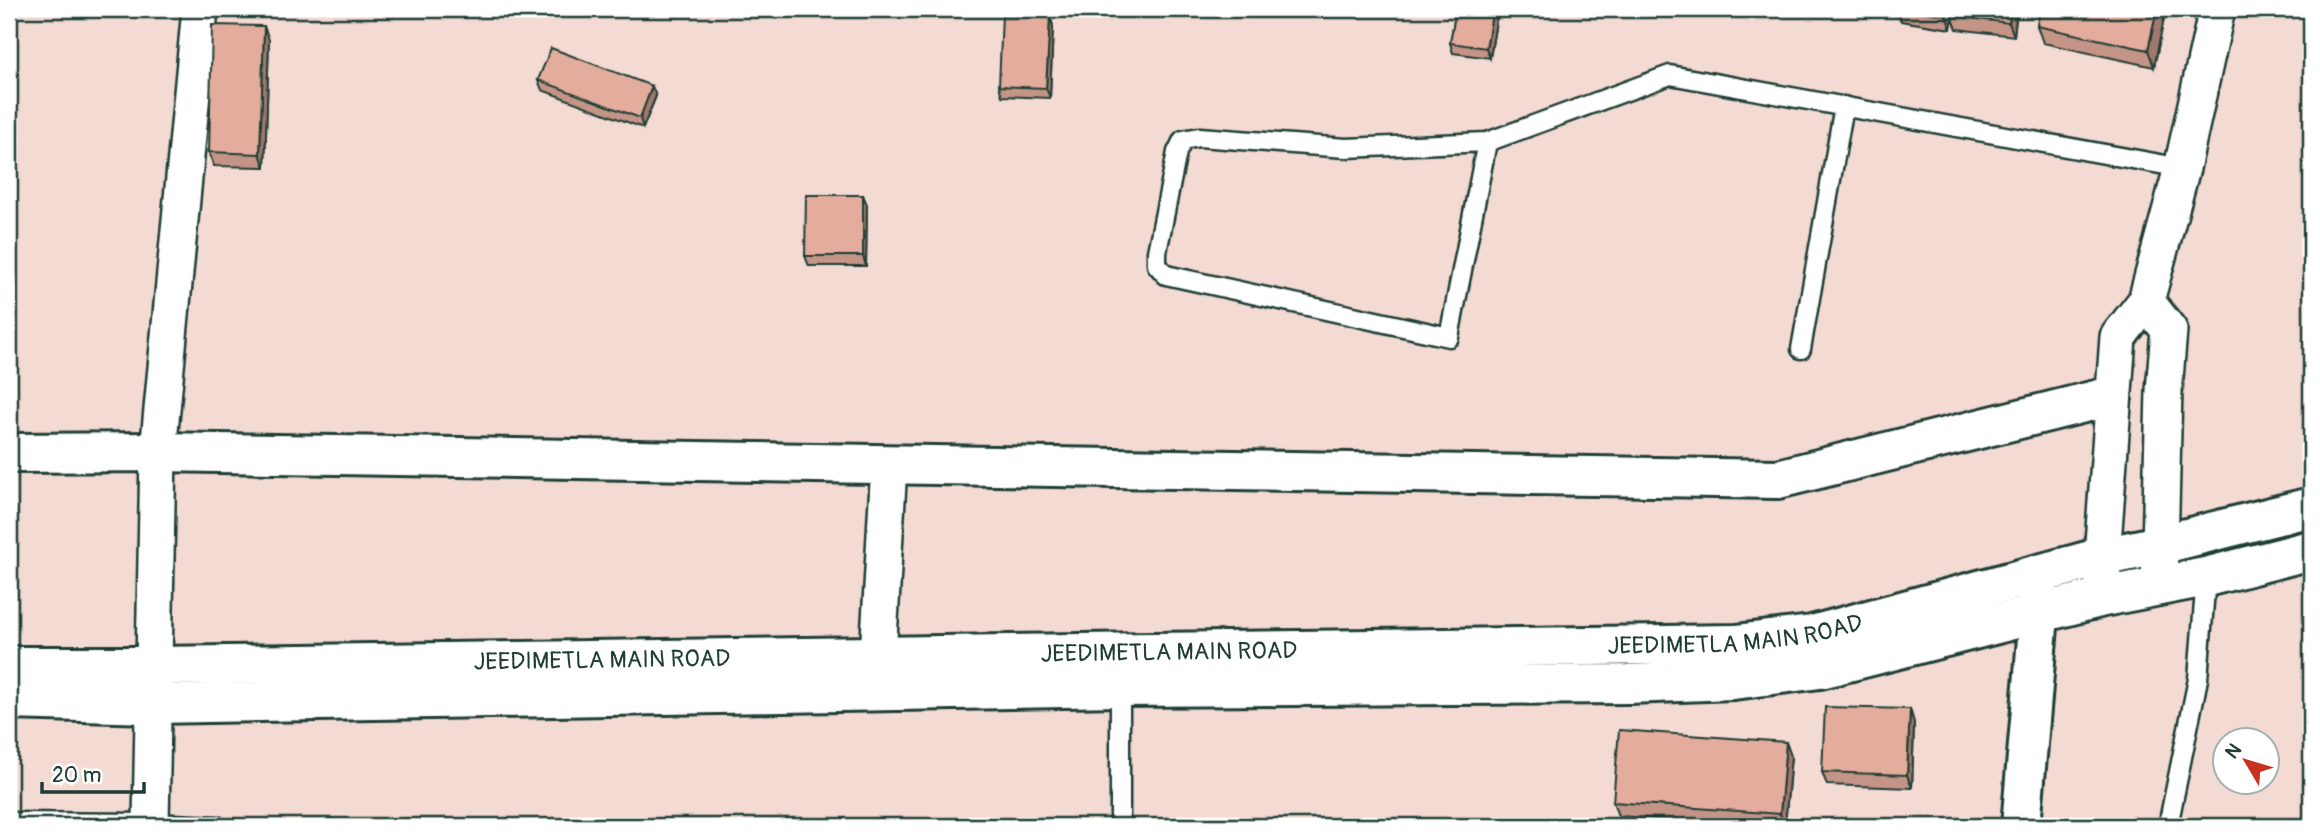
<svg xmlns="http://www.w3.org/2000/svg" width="2320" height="835" font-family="Pangolin,sans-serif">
<rect width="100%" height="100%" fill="#faeeeb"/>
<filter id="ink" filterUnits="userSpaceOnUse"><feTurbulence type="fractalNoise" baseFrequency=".0143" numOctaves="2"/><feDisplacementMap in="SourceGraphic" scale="14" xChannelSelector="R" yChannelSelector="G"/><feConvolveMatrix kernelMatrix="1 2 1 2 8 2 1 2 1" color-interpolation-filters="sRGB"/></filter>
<g filter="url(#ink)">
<path fill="#f3dad3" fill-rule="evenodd" d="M 9,9 L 2311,9 L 2311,826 L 9,826 ZM 2226,740 L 2268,740 L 2268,782 L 2226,782 Z"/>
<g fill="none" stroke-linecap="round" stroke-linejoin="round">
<defs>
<g id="service">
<polyline points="1487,142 1449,337 1166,275 1157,265 1157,252 1177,152 1183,140 1199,137 1346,148 1487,142 1670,75 2182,168"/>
<polyline points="1801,349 1844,106"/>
<polyline points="1120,687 1120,826"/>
<polyline points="9,822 151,823 217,826"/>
<polyline points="2168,826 2198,679 2206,577"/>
</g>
<g id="minor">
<polyline points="2146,301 2169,330 2164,391 2159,587"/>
<polyline points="2103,583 2102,557 2118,337 2146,301 2182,168 2217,9"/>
<polyline points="878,656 889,465"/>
<polyline points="151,823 158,452 200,9"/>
</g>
<g id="tertiary">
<polyline points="9,453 158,452 1778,479 2112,396"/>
<polyline points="2021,826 2039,615 2037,581"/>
</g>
<g id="primary">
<path id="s1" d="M 9,666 L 154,666 L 1736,644 L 1812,635 L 2102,557 L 2159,545 L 2311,507"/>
<polyline points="9,700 153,704 1120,687 1628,684 1733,680 1820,669 2103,597 2206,577 2311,550"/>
</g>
</defs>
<use href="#service" stroke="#1f3d34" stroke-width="23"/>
<use href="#minor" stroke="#1f3d34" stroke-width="40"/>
<use href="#tertiary" stroke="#1f3d34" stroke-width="44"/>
<use href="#primary" stroke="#1f3d34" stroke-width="44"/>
<use href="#service" stroke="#fff" stroke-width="18"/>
<use href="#minor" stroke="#fff" stroke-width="35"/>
<use href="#tertiary" stroke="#fff" stroke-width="38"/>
<use href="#primary" stroke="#fff" stroke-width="38"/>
</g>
<g fill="#c49486" stroke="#1f3d34" stroke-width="2">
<polygon points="1456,9 1498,9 1490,58 1453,53 1450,43"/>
<polygon points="1897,9 2017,9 2014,36 1957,29 1952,16 1951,29 1901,21"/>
<polygon points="2040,9 2166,9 2154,67 2043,43 2037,26"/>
<polygon points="1050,16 1053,26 1050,98 1002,96 999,86"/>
<polygon points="269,40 265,167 214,166 209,152"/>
<polygon points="538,80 656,96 643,128 542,90"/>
<polygon points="863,195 867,205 866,266 809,266 805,256"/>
<polygon points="1910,709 1914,723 1912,788 1827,785 1822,772"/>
<polygon points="1791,756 1785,826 1765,826 1618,816 1613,802"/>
</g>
<g fill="#a0786d" stroke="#1f3d34" stroke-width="2">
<polygon points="1493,9 1498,9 1490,58 1486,48"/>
<polygon points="1947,9 1954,9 1951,29 1946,15"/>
<polygon points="2011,9 2017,9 2014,36 2009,23"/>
<polygon points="2157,9 2166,9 2154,67 2148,50"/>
<polygon points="1050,16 1053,26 1050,98 1046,88"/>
<polygon points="264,26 269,40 265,167 260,154"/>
<polygon points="652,86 656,96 643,128 640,118"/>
<polygon points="863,195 867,205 866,266 863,256"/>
<polygon points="1910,709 1914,723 1912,788 1907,775"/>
<polygon points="1786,742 1791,756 1785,826 1780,814"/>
</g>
<g fill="#e4ac9c" stroke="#1f3d34" stroke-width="2">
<polygon points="1456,9 1493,9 1486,48 1450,43"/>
<polygon points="1902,9 1947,9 1946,15"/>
<polygon points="1953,9 2011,9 2009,23 1952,16"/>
<polygon points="2040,9 2157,9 2148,50 2037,26"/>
<polygon points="1002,15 1050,16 1046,88 999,86"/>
<polygon points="212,25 264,26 260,154 209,152"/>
<polygon points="2311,40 2311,68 2304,42"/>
<polygon points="551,48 652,86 640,118 538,80"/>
<polygon points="806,195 863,195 863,256 805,256"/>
<polygon points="1825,707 1910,709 1907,775 1822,772"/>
<polygon points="1619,730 1786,742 1780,814 1613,802"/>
</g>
</g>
<g text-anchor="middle" stroke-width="7" stroke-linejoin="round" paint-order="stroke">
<g font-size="24" fill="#1f3d34" stroke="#fff">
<text dy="8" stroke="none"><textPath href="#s1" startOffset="1727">JEEDIMETLA MAIN ROAD</textPath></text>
<text dy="8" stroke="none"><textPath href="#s1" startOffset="1160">JEEDIMETLA MAIN ROAD</textPath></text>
<text dy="8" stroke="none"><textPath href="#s1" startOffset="593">JEEDIMETLA MAIN ROAD</textPath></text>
</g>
</g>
<rect width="2320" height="835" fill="none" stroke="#fff" stroke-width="35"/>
<rect x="18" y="18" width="2285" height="800" fill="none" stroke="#1f3d34" stroke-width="2.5" filter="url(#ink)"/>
<g transform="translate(2246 761) rotate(308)"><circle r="33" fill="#ffffff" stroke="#a5b1ae" stroke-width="2"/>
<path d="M0-5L12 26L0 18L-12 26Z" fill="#c8321e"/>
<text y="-10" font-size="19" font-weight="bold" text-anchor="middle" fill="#1f3d34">N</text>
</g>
<path d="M42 782v10h102v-10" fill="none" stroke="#1f3d34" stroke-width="3.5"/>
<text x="52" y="782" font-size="21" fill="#1f3d34" stroke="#ffffff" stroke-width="5" paint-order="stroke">20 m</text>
</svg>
